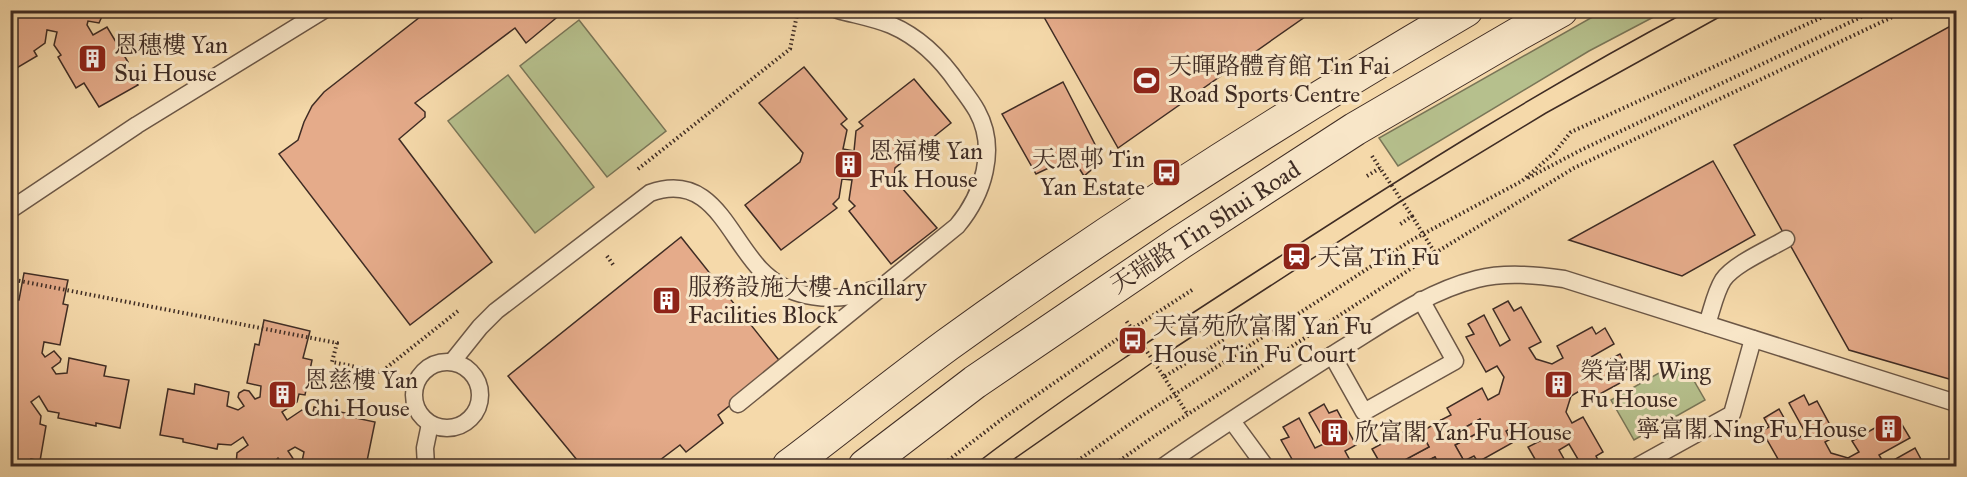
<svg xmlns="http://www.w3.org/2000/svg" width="1967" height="477" font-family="'IM FELL Great Primer','Noto Serif SC',serif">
<rect width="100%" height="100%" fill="#f5d9aa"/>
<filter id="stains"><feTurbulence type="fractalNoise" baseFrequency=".00333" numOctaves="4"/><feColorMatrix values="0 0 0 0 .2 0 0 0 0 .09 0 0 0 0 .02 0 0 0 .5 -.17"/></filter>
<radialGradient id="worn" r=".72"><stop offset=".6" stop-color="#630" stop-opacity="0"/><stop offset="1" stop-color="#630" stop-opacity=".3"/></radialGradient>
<g fill="#b6c08d" stroke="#7a7658" stroke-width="1.5">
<polygon points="1603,11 1665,11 1589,51 1398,166 1379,138"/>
<polygon points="579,20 666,131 607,177 520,66"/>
<polygon points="508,75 594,187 535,233 448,121"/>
<polygon points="1682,360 1705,400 1634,440 1611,400"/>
</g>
<g fill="#e5ab8a" stroke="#3f2c24" stroke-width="1.5">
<polygon points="10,10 15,17 26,10 101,11 103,14 99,23 88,21 87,25 93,35 107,27 128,62 124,64 138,85 99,107 84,83 76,88 58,57 61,55 54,45 57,32 47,30 45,43 34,51 37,56 10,72"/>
<polygon points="429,10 561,10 561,14 526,43 515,28 415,103 425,112 425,117 399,139 492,262 410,325 279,154 298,140 304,122 312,106 324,92"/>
<polygon points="1040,10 1311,10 1312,12 1118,148"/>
<polygon points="1956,23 1956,381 1849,350 1734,145"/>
<polygon points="804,67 847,119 841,124 847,130 843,149 854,151 856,131 863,126 859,122 914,79 951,123 895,168 894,179 937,228 891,264 849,211 855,206 849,200 852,180 842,179 839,198 833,204 837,208 781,250 745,205 800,162 803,153 759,103"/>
<polygon points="1063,82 1103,160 1084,176 1072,157 1036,174 1002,114"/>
<polygon points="1713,161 1755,235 1682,276 1569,240"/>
<polygon points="681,237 782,364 718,415 723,423 686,452 680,445 652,466 582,466 508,376"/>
<polygon points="24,273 68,280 63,304 68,305 60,345 44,342 42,353 45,357 54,351 61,359 60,362 52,368 56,374 67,373 69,358 106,366 104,376 129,380 120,428 96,423 96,426 58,418 59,413 48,411 39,396 31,402 41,416 40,424 46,426 40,461 31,459 30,466 10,466 10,299 19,300"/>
<polygon points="1508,301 1514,311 1521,307 1541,342 1529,348 1536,359 1552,364 1563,358 1557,346 1592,327 1596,334 1605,328 1614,344 1584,361 1589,370 1620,354 1628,369 1618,375 1622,382 1587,401 1581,390 1571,396 1566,412 1572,423 1583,417 1603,452 1596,456 1601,466 1582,466 1569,444 1559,450 1568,466 1539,466 1528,447 1540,441 1534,430 1517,425 1506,431 1512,443 1478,462 1474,456 1464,461 1455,445 1485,429 1480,419 1450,436 1441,420 1451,415 1447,408 1482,388 1488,400 1499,394 1504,377 1497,366 1486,372 1466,337 1474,334 1468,324 1484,315 1500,346 1510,340 1493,309"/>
<polygon points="264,320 310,331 303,358 312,360 305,395 299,394 297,402 282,412 287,420 302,410 313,413 314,407 351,414 351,417 375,422 366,466 340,465 340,466 301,466 304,452 295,447 288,451 294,460 289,466 285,466 278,458 275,461 273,466 231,466 232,464 236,465 237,453 248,445 243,437 231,445 218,444 217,449 183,442 183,439 160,435 168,389 194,394 195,384 229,392 227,406 238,410 244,406 238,397 239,393 244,390 249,391 255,399 260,397 261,386 247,383 255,344 259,345"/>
<polygon points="1804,395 1809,405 1817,401 1836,436 1825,442 1831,453 1848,458 1859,452 1852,441 1887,421 1891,428 1901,423 1910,438 1879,455 1885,465 1915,448 1923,463 1918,466 1797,466 1793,460 1782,466 1762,431 1769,427 1764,418 1779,409 1796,439 1806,434 1789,403"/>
<polygon points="1324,404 1329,413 1337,410 1356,445 1345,451 1351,462 1367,466 1296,466 1281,440 1289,437 1283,427 1299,418 1315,448 1326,443 1309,413"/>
<polygon points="1480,419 1485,429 1455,445 1464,461 1454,466 1440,466 1435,457 1417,466 1401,466 1399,463 1429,447 1421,432 1441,420 1450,436"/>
<polygon points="1407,430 1411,437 1421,432 1429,447 1399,463 1401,466 1368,466 1379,461 1372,449"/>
<polygon points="1435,457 1440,466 1417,466"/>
</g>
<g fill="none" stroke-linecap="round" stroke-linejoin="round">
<defs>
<g id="service">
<polyline points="10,210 137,125 324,10"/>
<path d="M 1707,324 C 1712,310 1715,293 1723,280 C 1734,264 1769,249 1786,239"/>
<polyline points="1332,355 1364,412 1455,361 1421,300"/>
<circle cx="447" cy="395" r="33"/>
<path d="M 452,362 L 480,327 L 496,311 L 650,193 C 711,171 727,234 760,269 C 789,300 835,304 872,290"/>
<path d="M 738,404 L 957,226 C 983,195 998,149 977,111 C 972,102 965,93 959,85 C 942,60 919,37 891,25 C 874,18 856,15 838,10"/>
<polyline points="1232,421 1265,466"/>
<polyline points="426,466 425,448 430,424"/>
<path d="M 1164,466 C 1221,426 1281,388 1340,350 C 1384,323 1426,292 1477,279 C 1505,272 1536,275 1564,279 L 1956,403"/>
<polyline points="1638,466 1732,414 1753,339"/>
</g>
<g id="secondary">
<path d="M 789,466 C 842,426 894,384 947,345 C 1113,225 1290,113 1466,10"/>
<polyline points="865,466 975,382 1181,242 1355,129 1518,34 1561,10"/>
</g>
</defs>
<use href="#service" stroke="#6c5746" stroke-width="19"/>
<use href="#secondary" stroke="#3f2c24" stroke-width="35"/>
<g stroke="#3f2c24" stroke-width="4" stroke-dasharray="1.5 3" stroke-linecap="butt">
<polyline points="1372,156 1380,168"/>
<polyline points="638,169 790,49 798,10"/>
<polyline points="1367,176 1380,168 1412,216 1399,225"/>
<polyline points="1528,178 1581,150 1876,10"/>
<polyline points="1412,216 1435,253"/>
<polyline points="607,256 614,266"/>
<polyline points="10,279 337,343 332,362 381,372 458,311"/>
<polyline points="1192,290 1132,329 1164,377 1224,339"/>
<polyline points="1164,377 1188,415"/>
<polyline points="941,466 1002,419 1132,329 1125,319"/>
<polyline points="1070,466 1140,417 1410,241 1522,181 1554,153 1571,132 1838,10"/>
<polyline points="1112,466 1153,437 1435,253 1574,168 1907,10"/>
</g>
<use href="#service" stroke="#f8e6c8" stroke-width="16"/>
<use href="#secondary" stroke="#f8e6c8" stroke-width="33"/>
<g stroke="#3f2c24" stroke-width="1.5">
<path d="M 973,466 C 1071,391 1175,324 1279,257 C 1413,170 1548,85 1690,10"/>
<polyline points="1004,466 1153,362 1401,201 1546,113 1732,10"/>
</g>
</g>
<defs>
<symbol id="building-square" viewBox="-11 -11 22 22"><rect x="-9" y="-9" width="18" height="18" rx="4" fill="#8f2418" stroke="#f8e6c8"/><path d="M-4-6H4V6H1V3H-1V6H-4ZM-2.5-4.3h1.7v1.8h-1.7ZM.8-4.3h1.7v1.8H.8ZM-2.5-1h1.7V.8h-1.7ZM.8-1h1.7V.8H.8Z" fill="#fff"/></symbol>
<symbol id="stadium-square" viewBox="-11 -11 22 22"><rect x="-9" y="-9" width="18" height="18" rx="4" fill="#8f2418" stroke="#f8e6c8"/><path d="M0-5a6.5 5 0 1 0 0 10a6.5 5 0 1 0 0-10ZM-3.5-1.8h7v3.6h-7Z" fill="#fff"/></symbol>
<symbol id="bus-square" viewBox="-11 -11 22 22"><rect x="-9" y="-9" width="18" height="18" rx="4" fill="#8f2418" stroke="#f8e6c8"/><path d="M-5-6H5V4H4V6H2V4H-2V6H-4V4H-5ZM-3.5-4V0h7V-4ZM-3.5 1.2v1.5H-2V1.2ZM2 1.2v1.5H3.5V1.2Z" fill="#fff"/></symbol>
<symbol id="station-square" viewBox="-11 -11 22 22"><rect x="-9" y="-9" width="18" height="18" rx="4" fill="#8f2418" stroke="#f8e6c8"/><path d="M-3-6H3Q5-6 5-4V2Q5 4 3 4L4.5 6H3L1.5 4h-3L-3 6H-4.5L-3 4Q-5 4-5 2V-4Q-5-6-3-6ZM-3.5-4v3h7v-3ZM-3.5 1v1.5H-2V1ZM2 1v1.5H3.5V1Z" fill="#fff"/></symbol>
</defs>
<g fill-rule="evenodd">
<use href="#building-square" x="76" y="42" width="33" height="33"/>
<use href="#stadium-square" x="1130" y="64" width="33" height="33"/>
<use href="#building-square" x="832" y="148" width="33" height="33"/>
<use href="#bus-square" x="1150" y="156" width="33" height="33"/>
<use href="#station-square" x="1280" y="240" width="33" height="33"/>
<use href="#building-square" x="650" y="284" width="33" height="33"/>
<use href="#bus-square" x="1116" y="324" width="33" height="33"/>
<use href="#building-square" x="1542" y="368" width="33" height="33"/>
<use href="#building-square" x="266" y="378" width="33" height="33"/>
<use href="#building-square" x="1872" y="412" width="33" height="33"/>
<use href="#building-square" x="1318" y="416" width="33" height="33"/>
</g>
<g text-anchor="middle" stroke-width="6" stroke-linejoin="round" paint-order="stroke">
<g font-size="24" fill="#3f2c24" stroke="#f8e6c8" text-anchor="start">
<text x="114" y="53">恩穗樓 Yan<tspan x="114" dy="28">Sui House</tspan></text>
<text x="1168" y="74">天暉路體育館 Tin Fai<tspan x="1168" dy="28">Road Sports Centre</tspan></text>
<text x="869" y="159">恩福樓 Yan<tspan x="869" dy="28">Fuk House</tspan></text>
<text x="1145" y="167" text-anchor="end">天恩邨 Tin<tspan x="1145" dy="28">Yan Estate</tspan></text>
<text x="1317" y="265">天富 Tin Fu</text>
<text x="688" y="295">服務設施大樓 Ancillary<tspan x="688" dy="28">Facilities Block</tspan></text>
<text x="1153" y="334">天富苑欣富閣 Yan Fu<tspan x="1153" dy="28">House Tin Fu Court</tspan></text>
<text x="1580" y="379">榮富閣 Wing<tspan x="1580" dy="28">Fu House</tspan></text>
<text x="304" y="388">恩慈樓 Yan<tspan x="304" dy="28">Chi House</tspan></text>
<text x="1867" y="437" text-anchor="end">寧富閣 Ning Fu House</text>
<text x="1355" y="440">欣富閣 Yan Fu House</text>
</g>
<g font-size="24" fill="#3f2c24" stroke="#f8e6c8">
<text transform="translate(1205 227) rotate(-33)" y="8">天瑞路 Tin Shui Road</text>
</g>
</g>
<rect width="1967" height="477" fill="none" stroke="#f5d9aa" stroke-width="36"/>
<rect x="12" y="12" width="1943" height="453" fill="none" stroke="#3f2c24" stroke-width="3"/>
<rect x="18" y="18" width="1931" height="441" fill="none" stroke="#3f2c24" stroke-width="1.5"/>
<rect width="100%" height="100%" filter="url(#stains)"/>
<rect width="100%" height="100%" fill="url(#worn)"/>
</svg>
